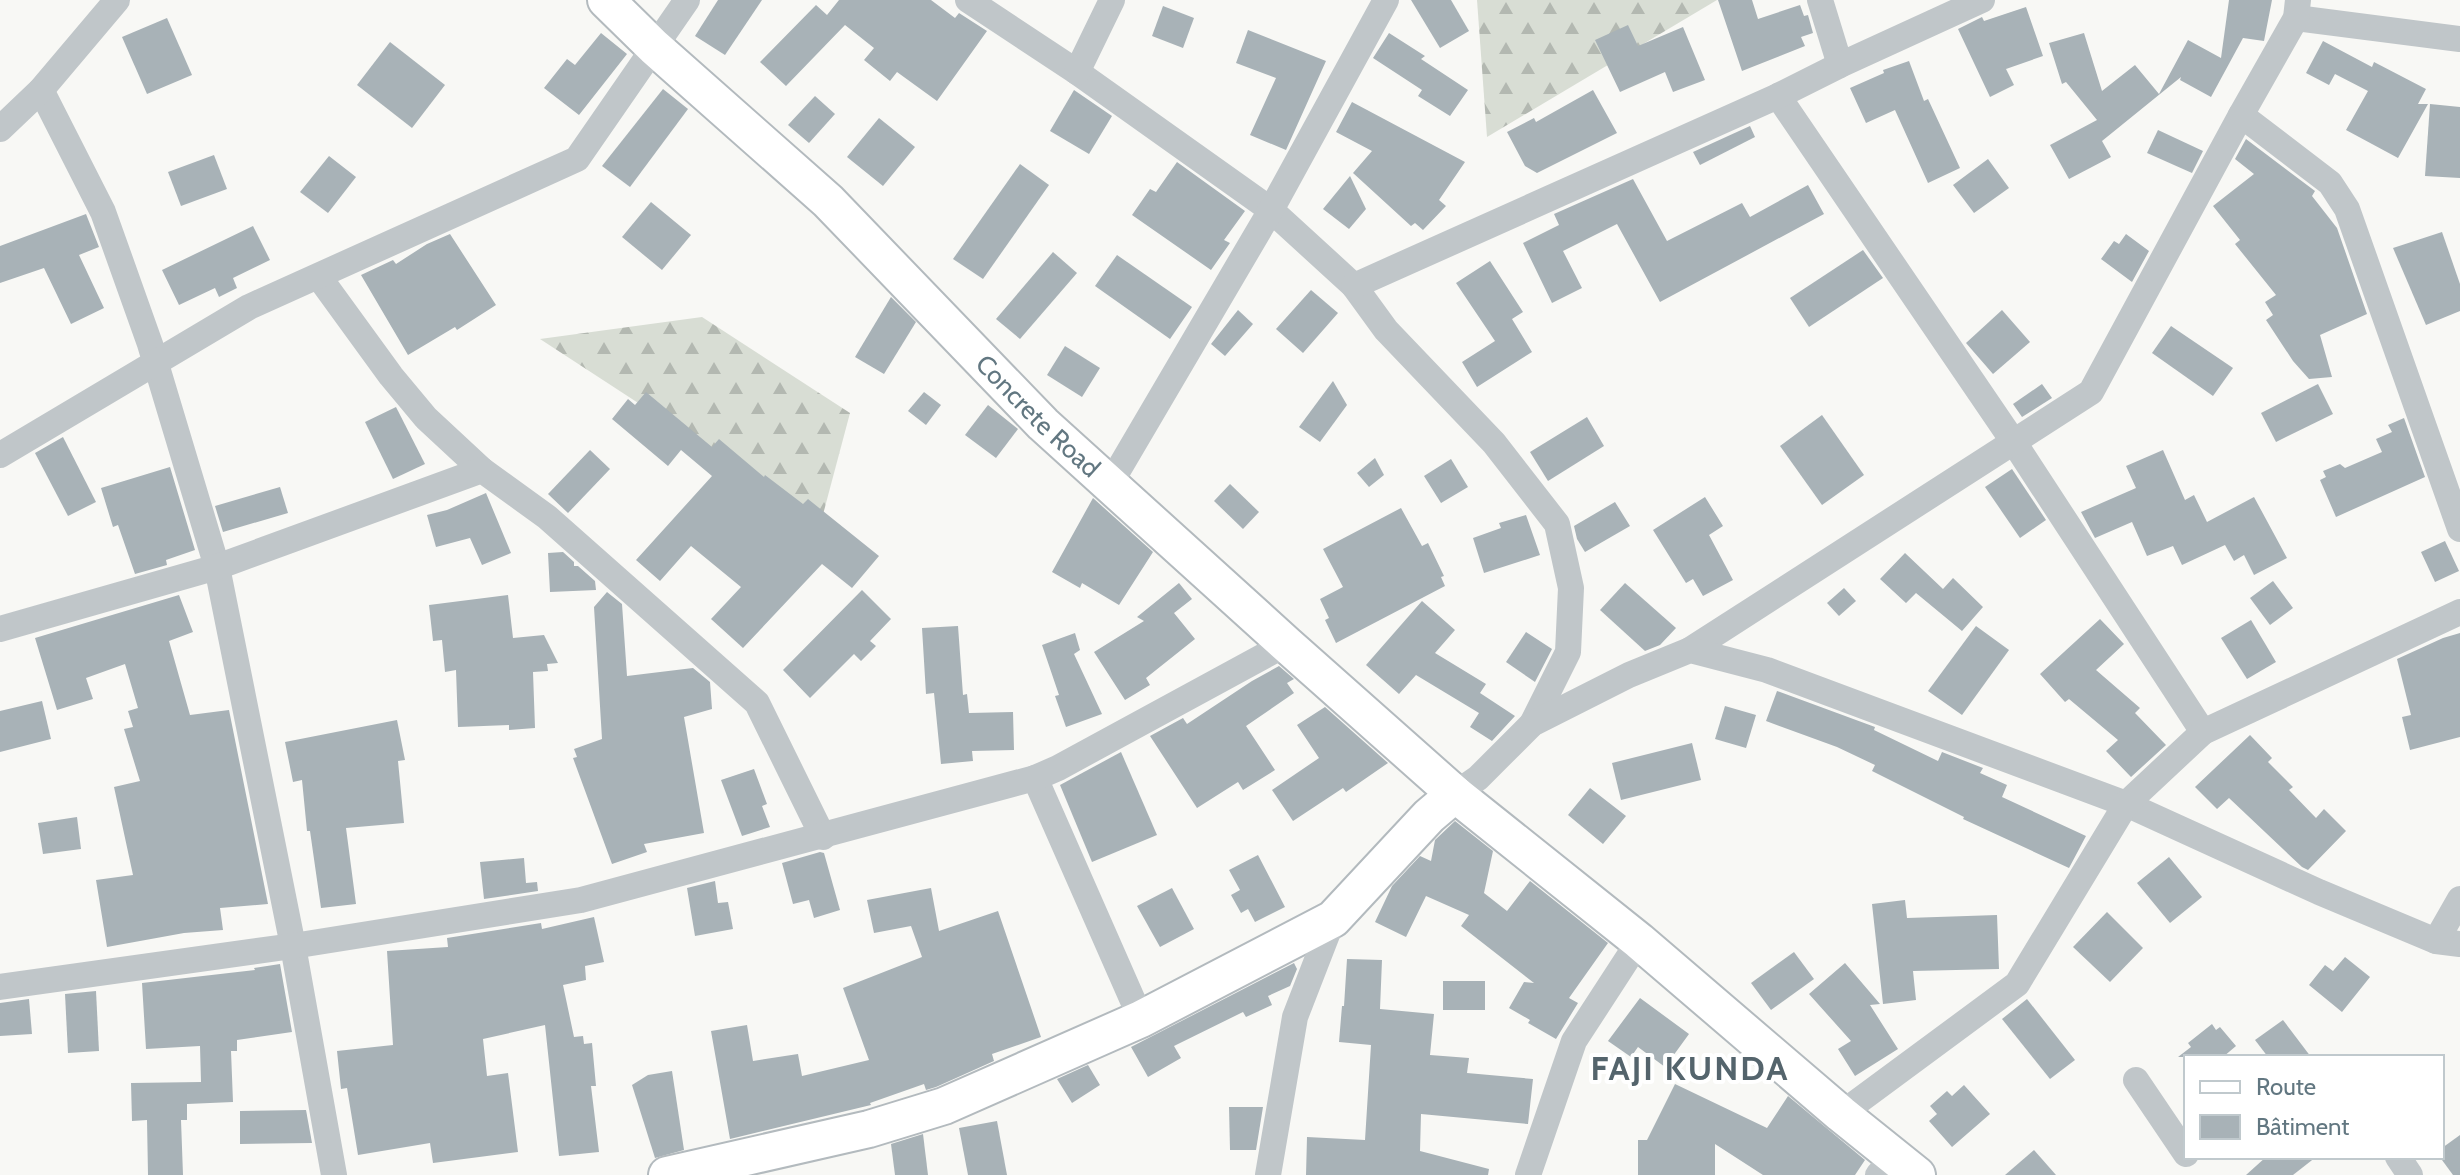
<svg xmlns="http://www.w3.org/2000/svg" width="2460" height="1175" font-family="Cabin,sans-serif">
<defs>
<pattern id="forest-firs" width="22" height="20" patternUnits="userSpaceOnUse" patternTransform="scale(2)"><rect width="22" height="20" fill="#d8ddd4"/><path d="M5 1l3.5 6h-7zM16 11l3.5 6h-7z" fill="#b3b8b1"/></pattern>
</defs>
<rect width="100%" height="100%" fill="#f8f8f5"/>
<g fill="url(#forest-firs)">
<polygon points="1477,0 1717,0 1487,137"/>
<polygon points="702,317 850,413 821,522 540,339"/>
</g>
<g fill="#a8b2b7">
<polygon points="718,0 762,0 725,55 695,36"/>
<polygon points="839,0 931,0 955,18 959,13 987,31 937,101 897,72 890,81 864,60 874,48 845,25 786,86 760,62 816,5 827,15"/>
<polygon points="1411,0 1451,0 1469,31 1440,48"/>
<polygon points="1718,0 1752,0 1758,19 1800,5 1804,16 1808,15 1813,33 1801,37 1805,46 1742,71"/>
<polygon points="2229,0 2272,0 2264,41 2243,38 2211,97 2180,80 2181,77 2102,141 2111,157 2069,179 2050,145 2097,120 2066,82 2062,84 2049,43 2084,33 2102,91 2135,65 2159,94 2188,40 2221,58"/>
<polygon points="1163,6 1194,18 1183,48 1152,36"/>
<polygon points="2026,7 2043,56 2006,69 2014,85 1990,97 1958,29 1982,17 1984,21"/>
<polygon points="167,18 192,75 147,94 122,37"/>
<polygon points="1628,25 1638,46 1683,27 1705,80 1673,92 1665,72 1620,92 1595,40"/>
<polygon points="1248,30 1326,61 1286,150 1250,135 1276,78 1236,63"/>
<polygon points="601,33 627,54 579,115 544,88 567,59 575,65"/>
<polygon points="1389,33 1425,56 1421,59 1468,90 1450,116 1418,96 1422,90 1373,58"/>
<polygon points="2323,41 2372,67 2374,62 2426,89 2418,104 2428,104 2398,158 2346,130 2368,91 2335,74 2329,85 2306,73"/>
<polygon points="390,42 445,85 412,128 357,85"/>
<polygon points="1909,61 1924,101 1928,99 1960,168 1928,183 1895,110 1866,123 1850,88 1884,73 1883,70"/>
<polygon points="663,89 688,109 630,187 602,166"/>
<polygon points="1074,90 1112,116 1089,154 1050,131"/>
<polygon points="1593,90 1617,133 1537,173 1525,166 1507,132 1534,118 1536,122"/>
<polygon points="815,96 835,114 809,143 788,125"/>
<polygon points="1352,102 1465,162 1439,200 1446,206 1423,230 1415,223 1411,226 1353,173 1372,151 1336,132"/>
<polygon points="2430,104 2460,107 2460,178 2425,176"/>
<polygon points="879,118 915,147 883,186 847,157"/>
<polygon points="1750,126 1755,137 1700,165 1693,152"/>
<polygon points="2158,130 2203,151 2192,173 2147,153"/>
<polygon points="2246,139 2315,191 2312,196 2337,228 2367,314 2320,335 2332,377 2309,379 2293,361 2266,320 2273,315 2265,302 2276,295 2235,244 2240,240 2213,206 2254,174 2235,159"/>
<polygon points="214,155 227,189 181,206 168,172"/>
<polygon points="329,156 356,177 328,213 300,192"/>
<polygon points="1988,159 2009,188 1974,213 1953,185"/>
<polygon points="1177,162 1245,211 1224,240 1230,243 1211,270 1132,215 1150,189 1156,192"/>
<polygon points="1020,164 1049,185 983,279 953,259"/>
<polygon points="1350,176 1366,209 1349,229 1323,209"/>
<polygon points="1633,179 1667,241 1742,203 1750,217 1808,185 1824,214 1660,302 1617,224 1563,251 1582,288 1552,303 1523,243 1559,225 1554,214"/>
<polygon points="651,202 691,235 662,270 622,237"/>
<polygon points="86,214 99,247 79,255 104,308 71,324 44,268 0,283 0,246"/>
<polygon points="253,226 270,260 233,278 237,288 219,297 215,288 179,305 162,270"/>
<polygon points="2442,232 2460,284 2460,311 2426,325 2393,248"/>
<polygon points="450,234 496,305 457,330 455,327 408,355 361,275 393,260 396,264 427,244"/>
<polygon points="2126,234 2149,251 2132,282 2101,259 2114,241 2119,244"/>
<polygon points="1863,250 1883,278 1809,327 1790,298"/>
<polygon points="1053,252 1077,273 1020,339 996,319"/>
<polygon points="1117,255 1192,307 1170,339 1095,286"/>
<polygon points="1490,261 1523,312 1512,319 1532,352 1477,387 1462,362 1495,341 1456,283"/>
<polygon points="1311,290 1338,313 1303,353 1276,329"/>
<polygon points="891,297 916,322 884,374 855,357"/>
<polygon points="1238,310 1253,324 1225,356 1211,344"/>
<polygon points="2002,310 2030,342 1993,374 1966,343"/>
<polygon points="2171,326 2233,368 2213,396 2152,353"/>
<polygon points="1065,346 1100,368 1082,397 1047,375"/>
<polygon points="1333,381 1347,405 1320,442 1299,427"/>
<polygon points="2042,384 2052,398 2022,417 2013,404"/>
<polygon points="2318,384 2333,414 2276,442 2261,413"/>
<polygon points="646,392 712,447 719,439 764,477 765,475 803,504 808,499 879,556 852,588 822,564 743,648 711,619 741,587 691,546 660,581 636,560 712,476 681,450 668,466 612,419 628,399 635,405"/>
<polygon points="924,392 941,405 926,425 908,411"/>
<polygon points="988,405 1018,429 996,458 965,435"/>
<polygon points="396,407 425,464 393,479 365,422"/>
<polygon points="1822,415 1864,475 1822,505 1780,446"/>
<polygon points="1587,417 1604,446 1548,481 1530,452"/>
<polygon points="2404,418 2425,477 2336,517 2320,480 2326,477 2323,471 2340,464 2345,468 2382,452 2376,439 2392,432 2388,425"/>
<polygon points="63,437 96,502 68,516 35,453"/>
<polygon points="590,450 610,469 568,513 548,494"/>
<polygon points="2163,450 2185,500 2194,495 2207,522 2254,497 2287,558 2254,575 2244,555 2234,561 2225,545 2182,565 2173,546 2147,556 2132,522 2095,538 2081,512 2136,488 2126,466"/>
<polygon points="1375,458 1384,475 1369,487 1357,473"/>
<polygon points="1451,459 1468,487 1441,503 1424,476"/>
<polygon points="170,467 195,550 166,560 167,565 135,574 118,525 113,527 101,488"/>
<polygon points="2012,469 2046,520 2020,538 1985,487"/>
<polygon points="1230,484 1259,512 1243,529 1214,501"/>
<polygon points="280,487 288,513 223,532 215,506"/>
<polygon points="486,493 511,553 482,565 470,538 436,547 427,515 447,510"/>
<polygon points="1705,497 1723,526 1709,535 1733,580 1703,596 1693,579 1686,583 1653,530"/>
<polygon points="1093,498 1153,552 1119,605 1082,583 1080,588 1052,572"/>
<polygon points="1615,502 1630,526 1585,552 1577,539 1574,526"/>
<polygon points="1401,508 1422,546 1428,543 1444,576 1441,577 1445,586 1336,643 1325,620 1329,618 1320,599 1343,587 1323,549"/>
<polygon points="1526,515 1540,555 1484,573 1473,538 1501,528 1499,523"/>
<polygon points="2445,541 2459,571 2435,582 2421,552"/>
<polygon points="563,552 574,562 574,566 578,566 595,581 596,590 550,592 548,553"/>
<polygon points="1905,553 1943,589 1953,578 1983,607 1962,631 1916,593 1906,603 1880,579"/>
<polygon points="2273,581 2293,608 2270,625 2250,598"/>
<polygon points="1179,583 1192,599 1174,613 1195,639 1146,678 1150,685 1125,700 1094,652 1144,621 1137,617"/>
<polygon points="1625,583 1676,628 1660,645 1645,651 1600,610"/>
<polygon points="1844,588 1856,601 1839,616 1827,603"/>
<polygon points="862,590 891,619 870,641 876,646 861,661 854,654 810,698 783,670"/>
<polygon points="607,592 622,604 627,676 693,668 710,682 712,709 684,717 704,833 644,844 647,852 612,864 573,758 577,757 574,749 602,739 594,607"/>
<polygon points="179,595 193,632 169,641 190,715 229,710 268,904 220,908 223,930 184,933 107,947 96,880 133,875 114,787 140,781 124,729 133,727 128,711 138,708 125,664 86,678 93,699 57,710 35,638"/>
<polygon points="508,595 513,638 544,635 558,663 547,664 548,671 533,672 535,728 509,730 509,725 458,727 456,670 445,672 442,640 433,641 429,605"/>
<polygon points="1422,601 1455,630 1435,653 1486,684 1480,693 1515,716 1492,741 1470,727 1479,713 1416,675 1399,694 1366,665"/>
<polygon points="2100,619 2124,644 2096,670 2140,708 2135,713 2166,745 2131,777 2106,751 2118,740 2069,699 2065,702 2040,674"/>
<polygon points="2251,620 2276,662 2247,679 2221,638"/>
<polygon points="958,626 963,695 967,694 969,713 1013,712 1014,750 972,751 973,761 941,764 934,693 926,694 922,628"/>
<polygon points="1976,626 2009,650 1962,715 1928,691"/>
<polygon points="1526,632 1552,649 1535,682 1506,662"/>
<polygon points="1075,633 1080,650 1074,654 1102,714 1066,727 1055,696 1059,695 1042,645"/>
<polygon points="2460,633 2460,737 2410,750 2402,717 2411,715 2397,659 2443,638"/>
<polygon points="1279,666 1294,679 1287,683 1294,693 1246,726 1275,770 1243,790 1238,782 1197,808 1150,736 1183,718 1187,724 1252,681"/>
<polygon points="1777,691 1875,727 1874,730 1938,761 1942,752 1983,768 1980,773 2007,785 2002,797 2086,836 2077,853 2069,868 1963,819 1964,817 1872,771 1875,765 1837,747 1766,721"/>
<polygon points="42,701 51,739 0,752 0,711"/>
<polygon points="1725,706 1756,715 1746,748 1715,739"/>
<polygon points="1325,707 1388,763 1346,792 1343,788 1293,821 1272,790 1319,758 1297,725"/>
<polygon points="397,720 405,760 398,761 404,823 346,828 356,904 321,908 310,831 307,831 302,780 293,782 285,742"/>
<polygon points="2250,735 2272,758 2268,762 2293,787 2289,790 2316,818 2324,809 2346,831 2308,870 2302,867 2229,798 2217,809 2195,787"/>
<polygon points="1692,743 1701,780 1621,800 1612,763"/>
<polygon points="1121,752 1157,835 1092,862 1060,785"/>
<polygon points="754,769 767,804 762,806 770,827 742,836 721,780"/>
<polygon points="1590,788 1626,816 1603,844 1568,815"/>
<polygon points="77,817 81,849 43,854 38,823"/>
<polygon points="1455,821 1493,851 1484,893 1507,911 1530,881 1608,943 1569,998 1578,1003 1556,1039 1528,1023 1530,1020 1509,1008 1524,982 1534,983 1461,926 1469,915 1426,896 1406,937 1375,922 1392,886 1420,856 1431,861 1435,840"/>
<polygon points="820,852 824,853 840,910 814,918 809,900 793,904 782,863"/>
<polygon points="1258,855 1285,907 1255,922 1248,909 1241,913 1231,895 1240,890 1229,870"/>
<polygon points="2169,857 2202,897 2170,923 2137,883"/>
<polygon points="524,858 526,883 537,882 538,891 484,899 480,862"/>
<polygon points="715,881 718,903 728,902 733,929 695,936 687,888"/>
<polygon points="931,888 939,931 998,911 1041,1037 992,1054 994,1061 936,1087 926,1090 924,1084 870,1103 871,1105 730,1139 711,1031 747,1025 753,1061 798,1054 802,1076 869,1060 843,988 922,957 911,926 874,933 867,900"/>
<polygon points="1172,888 1194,929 1160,947 1137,906"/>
<polygon points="1905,900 1907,918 1997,915 1999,969 1913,971 1916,1000 1883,1004 1872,904"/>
<polygon points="2107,912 2143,948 2110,982 2073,947"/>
<polygon points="594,917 604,962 585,966 586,980 563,985 574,1037 583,1036 584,1044 592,1043 596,1086 591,1086 599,1152 559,1156 545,1025 483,1039 487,1076 508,1073 518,1152 433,1163 430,1143 358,1155 347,1088 341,1089 337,1051 393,1045 387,951 448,947 447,938 541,923 542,929"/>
<polygon points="1794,952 1814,979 1771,1010 1751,983"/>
<polygon points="2345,957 2370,977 2342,1012 2309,985 2325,965 2333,971"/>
<polygon points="1347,959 1382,960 1380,1009 1434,1014 1430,1055 1469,1058 1467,1073 1533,1079 1528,1124 1421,1114 1420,1151 1489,1169 1488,1175 1306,1175 1307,1137 1365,1140 1371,1045 1339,1042 1342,1006 1344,1006"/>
<polygon points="1294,963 1297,969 1290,986 1268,996 1272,1005 1246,1017 1243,1012 1174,1046 1181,1058 1148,1077 1131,1047"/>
<polygon points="1845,963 1880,1004 1870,1005 1898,1049 1855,1076 1838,1049 1851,1041 1809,994"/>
<polygon points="280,964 292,1032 237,1040 237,1051 231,1051 233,1102 187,1104 187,1120 181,1120 183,1175 148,1175 147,1120 132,1121 131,1083 201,1082 200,1046 146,1049 142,983 255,970 254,968"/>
<rect x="1443" y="981" width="42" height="29"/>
<polygon points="96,991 99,1051 68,1053 65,994"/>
<polygon points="1640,998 1689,1034 1665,1067 1638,1047 1631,1057 1608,1041"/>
<polygon points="29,999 32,1034 0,1036 0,1003"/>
<polygon points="2027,999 2075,1060 2050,1079 2002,1019"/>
<polygon points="2283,1020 2311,1057 2268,1057 2255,1040"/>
<polygon points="2212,1024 2216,1030 2220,1027 2236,1046 2223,1057 2178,1057 2191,1047 2188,1043"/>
<polygon points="1088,1065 1100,1085 1072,1103 1057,1079"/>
<polygon points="672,1071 684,1150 655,1158 632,1085 648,1075"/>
<polygon points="1675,1084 1767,1128 1788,1096 1865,1160 1855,1175 1763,1175 1715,1144 1715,1175 1638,1175 1638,1140 1647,1140"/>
<polygon points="1964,1085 1990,1114 1952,1147 1929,1121 1937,1114 1930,1106 1947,1091 1952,1096"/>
<polygon points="1229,1107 1263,1107 1256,1150 1230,1150"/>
<polygon points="306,1110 312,1143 240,1144 240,1111"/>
<polygon points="997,1121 1007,1175 968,1175 959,1128"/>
<polygon points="923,1134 928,1175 895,1175 891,1144"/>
<polygon points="2460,1135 2460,1175 2453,1175 2442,1160 2442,1148"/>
<polygon points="2034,1150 2056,1175 2005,1175"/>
<polygon points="2266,1157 2316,1157 2293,1175 2246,1175"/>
</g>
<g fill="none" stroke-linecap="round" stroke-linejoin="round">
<defs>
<g id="secondary">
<path id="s1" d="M 606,0 L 654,47 L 828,201 L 1043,424 L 1286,644 L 1455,794 L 1639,941 L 1841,1114 L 1917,1175"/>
<polyline points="667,1175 869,1129 944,1106 1141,1019 1333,919 1429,816 1455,794"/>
</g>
</defs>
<use href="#secondary" stroke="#b3babe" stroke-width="40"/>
<g stroke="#c0c6c9" stroke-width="26">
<polyline points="968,0 1077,72 1271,210 1354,286 1386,330 1494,443 1557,524 1571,588 1568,652 1532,724"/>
<polyline points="1820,0 1840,65"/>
<polyline points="2296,18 2460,39"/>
<polyline points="1077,72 1112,0"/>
<polyline points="41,90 103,212 150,344 217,567 293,946 334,1175"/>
<polyline points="1778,96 2015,444 2203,732"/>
<polyline points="2241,115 2330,183 2347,209 2460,529"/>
<polyline points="0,129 41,90 117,0"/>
<polyline points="319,277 391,376 426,418 482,470"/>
<polyline points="1354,286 1778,96 1840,65 1982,0"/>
<polyline points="0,455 249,307 577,159 687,0"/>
<polyline points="1110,484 1271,210 1386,0"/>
<polyline points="0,629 217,567 482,470 547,517 757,703 823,837"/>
<polyline points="1690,650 2091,392 2241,115 2296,18 2298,0"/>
<polyline points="1035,778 1141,1019"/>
<polyline points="1455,794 1478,778 1532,724 1629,675 1690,650 1767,670 2126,804 2319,892 2436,941 2460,944"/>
<polyline points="2436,941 2460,899"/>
<polyline points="0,987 293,946 581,900 1035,778 1058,768 1286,644"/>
<polyline points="2136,1080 2186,1154"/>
<polyline points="1841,1114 2017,984 2126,804 2203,732 2460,612"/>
<polyline points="2398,1157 2410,1175"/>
<polyline points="1268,1175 1295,1017 1333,919"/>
<polyline points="1528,1175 1574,1041 1639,941"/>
<polyline points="1878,1175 1894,1156"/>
</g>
<use href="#secondary" stroke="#fff" stroke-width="36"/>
</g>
<g text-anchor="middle" stroke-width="8" stroke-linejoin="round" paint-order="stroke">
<g font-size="26" fill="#627781" stroke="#fff">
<text dy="9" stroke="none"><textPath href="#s1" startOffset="600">Concrete Road</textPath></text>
</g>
<g font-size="34" font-weight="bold" letter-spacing="2" fill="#54646c" stroke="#fff">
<text x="1690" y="1080">FAJI KUNDA</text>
</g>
</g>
<rect x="2184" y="1055" width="260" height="104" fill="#ffffff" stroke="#c0c9cd" stroke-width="2"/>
<rect x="2200" y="1081" width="40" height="12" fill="#ffffff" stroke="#c0c9cd" stroke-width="2"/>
<text x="2256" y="1095" font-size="24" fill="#627781">Route</text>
<rect x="2200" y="1115" width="40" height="24" fill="#a8b2b7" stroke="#c0c9cd" stroke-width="2"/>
<text x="2256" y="1135" font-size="24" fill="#627781">Bâtiment</text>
</svg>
